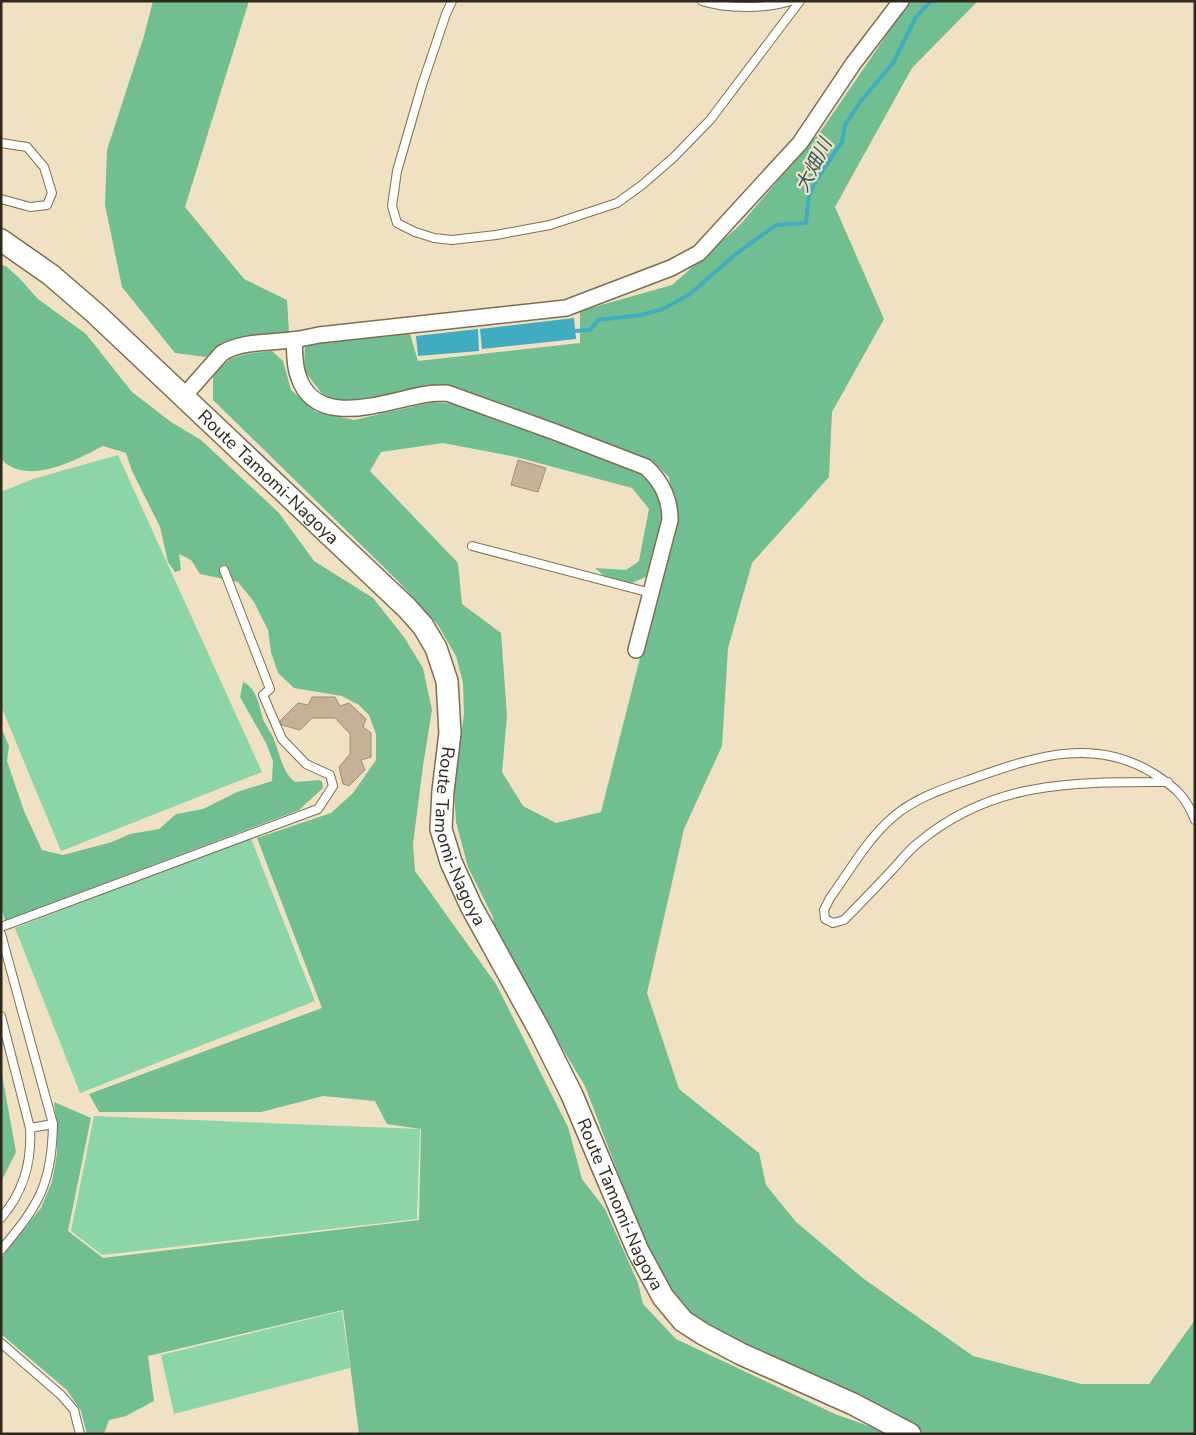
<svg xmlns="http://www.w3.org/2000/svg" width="1196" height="1435" font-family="'Nunito Sans','Noto Sans JP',sans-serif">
<rect width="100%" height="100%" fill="#f0e1c3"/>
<g fill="#8cd5a8">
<polygon points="118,455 262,772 61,851 1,706 1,492 33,479"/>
<polygon points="250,836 315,1001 80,1093 15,928"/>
<polygon points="94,1116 420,1129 417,1219 102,1255 71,1231"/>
<polygon points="342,1311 350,1368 174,1414 161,1355"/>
</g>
<g fill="#71be90">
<polygon points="153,1 249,1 185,207 244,279 287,300 289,332 227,341 206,357 175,353 122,287 105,205 107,150 144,36"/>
<polygon points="912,1 978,1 912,68 835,207 884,319 832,412 829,477 752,563 728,648 722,746 684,829 647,993 679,1089 759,1153 766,1185 796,1222 864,1279 973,1356 1081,1384 1149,1384 1195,1320 1195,1434 925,1434 894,1413 839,1387 770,1358 704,1324 687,1310 662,1278 642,1236 585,1086 547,1023 494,927 493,917 468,867 456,822 454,791 464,713 463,683 456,656 438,625 398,581 213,400 213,374 230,359 246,354 272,351 283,361 291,390 316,412 354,420 433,402 467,405 639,468 660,488 667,515 650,575 632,583 604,576 595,568 626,570 639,561 649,509 632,488 516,457 443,443 381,452 370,471 458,563 462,604 501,633 507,716 502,772 523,806 556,823 601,812 676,515 669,477 655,464 627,451 450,390 351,402 326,399 304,370 305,344 410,334 418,361 580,343 580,311 672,285 739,226 823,128 903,11"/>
<path d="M 1,265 L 6,266 L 20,279 L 38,299 L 86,334 L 132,392 L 171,422 L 201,440 L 279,513 L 314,561 L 373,598 L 404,637 L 423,668 L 432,710 L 423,766 L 413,844 L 415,871 L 496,984 L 568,1127 L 582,1179 L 605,1209 L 638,1283 L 643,1304 L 676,1339 L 835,1414 L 891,1434 L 359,1434 L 343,1310 L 148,1356 L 154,1401 L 126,1416 L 109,1420 L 104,1434 L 87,1434 L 81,1411 L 67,1390 L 1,1334 L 1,1258 L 41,1208 L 52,1182 L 57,1154 L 57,1128 L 54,1102 L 91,1118 L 68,1231 L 103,1258 L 419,1220 L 421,1129 L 387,1124 L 375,1101 L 323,1096 L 261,1112 L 99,1112 L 89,1094 L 322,1008 L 257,838 L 331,813 L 353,793 L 376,760 L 376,734 L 369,715 L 359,705 L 342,696 L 294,688 L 278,673 L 271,652 L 268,630 L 254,602 L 238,582 L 200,574 L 191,560 L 179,554 L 181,570 L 175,572 L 168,562 L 160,527 L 132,471 L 126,453 L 103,446 C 76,460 27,487 1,459 Z"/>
<path d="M 243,682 C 257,688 259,706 263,719 C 265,725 270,731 273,737 C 279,751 282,772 295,782 L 320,780 L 322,782 L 323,788 L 299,810 L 5,921 L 1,906 L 1,727 L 9,746 L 7,761 L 24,811 L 42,850 L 63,855 L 112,842 L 130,834 L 159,829 L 176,814 L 203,809 L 237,792 L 272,781 L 273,761 L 266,743 L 240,697 Z"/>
<polygon points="1,1069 16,1152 1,1182"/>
</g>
<g fill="#3facc1">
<polygon points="574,318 576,339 482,349 480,329"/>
<polygon points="478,329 479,351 418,356 416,336"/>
</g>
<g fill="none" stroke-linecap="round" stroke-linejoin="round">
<polyline stroke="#3facc1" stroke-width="4" points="574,331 590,330 598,320 641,315 663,309 690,294 736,254 770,229 777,225 806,223 809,196 816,180 842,142 845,125 860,102 893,63 916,17 931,1"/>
</g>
<g fill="#c5b197" stroke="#a28e75">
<polygon points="518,460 546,468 538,492 511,485"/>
<polygon points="312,697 335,697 340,706 349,703 366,719 363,727 371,733 371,757 361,760 365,770 349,786 343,784 339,767 350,754 350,734 335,718 312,718 300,730 282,725 280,721 298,703 308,705"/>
</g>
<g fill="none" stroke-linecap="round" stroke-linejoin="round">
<defs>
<g id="lane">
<polyline points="452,1 446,14 422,85 397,171 392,206 397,223 415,232 434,238 452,240 496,235 550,225 617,203 642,185 674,157 710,120 800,1"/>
<path d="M 702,1 C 726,9 766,9 790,1"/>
<polyline points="1,143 27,147 44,167 52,193 47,205 30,207 1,199"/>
<polyline points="472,546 651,593"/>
<path d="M 1168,782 C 1075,782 993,780 918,843 C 909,850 902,859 894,868 C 878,885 861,903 844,920 L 833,923 L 825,919 L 824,910 L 830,898 C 849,872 868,838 893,817 C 916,797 946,788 974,778 C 1037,756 1096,736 1156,775 C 1176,788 1186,797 1195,820"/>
<polyline points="1,927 318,809 333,786 330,775 306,764 282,739 263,695 270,689 224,570"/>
<path d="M 1,934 L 53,1124 C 52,1184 39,1205 1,1250"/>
<path d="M 1,1016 L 30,1128 C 32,1161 23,1193 1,1218"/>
<polyline points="30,1128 53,1124"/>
<polyline points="1,1343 61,1395 74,1410 80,1434"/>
</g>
<g id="street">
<path d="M 294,340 C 295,352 294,364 298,375 C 315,432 387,400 428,394 C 434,393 441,393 447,393 L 555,432 L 646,467 C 662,482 670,498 670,520 L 636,650"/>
<path d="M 184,396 L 222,353 C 243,341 268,343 291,340 C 301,339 310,337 319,335 L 566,308 L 671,268 L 699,253 L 800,143 L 853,64 L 901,1"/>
</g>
<g id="secondary">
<path id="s1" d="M 1,240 L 51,275 L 95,313 L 407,608 L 423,626 L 436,648 L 447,681 L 450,733 L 443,791 L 441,829 L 451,862 L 471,906 L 541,1033 L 572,1095 L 638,1251 L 663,1297 L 683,1321 L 703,1334 L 741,1354 L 853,1404 L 910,1434"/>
</g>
</defs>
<use href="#lane" stroke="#7b6e53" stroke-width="10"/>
<use href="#street" stroke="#7b6e53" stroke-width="18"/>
<use href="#secondary" stroke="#7b6e53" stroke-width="24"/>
<use href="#lane" stroke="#fff" stroke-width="8"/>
<use href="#street" stroke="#fff" stroke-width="15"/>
<use href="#secondary" stroke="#fff" stroke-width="21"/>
</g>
<g text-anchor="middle" stroke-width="4.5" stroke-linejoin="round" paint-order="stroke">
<g font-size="18" fill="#2f291d" stroke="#f0e1c3">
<text dy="6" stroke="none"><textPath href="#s1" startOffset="358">Route Tamomi-Nagoya</textPath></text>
<text dy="6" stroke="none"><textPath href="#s1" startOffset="792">Route Tamomi-Nagoya</textPath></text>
<text dy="6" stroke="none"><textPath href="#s1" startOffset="1198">Route Tamomi-Nagoya</textPath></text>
</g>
<g font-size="19" font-style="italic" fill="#2d5b64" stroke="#f0e1c3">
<text transform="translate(813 165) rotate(-63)" y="7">大畑川</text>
</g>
</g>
<rect width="1196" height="1435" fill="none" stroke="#2f291d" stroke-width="5"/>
</svg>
